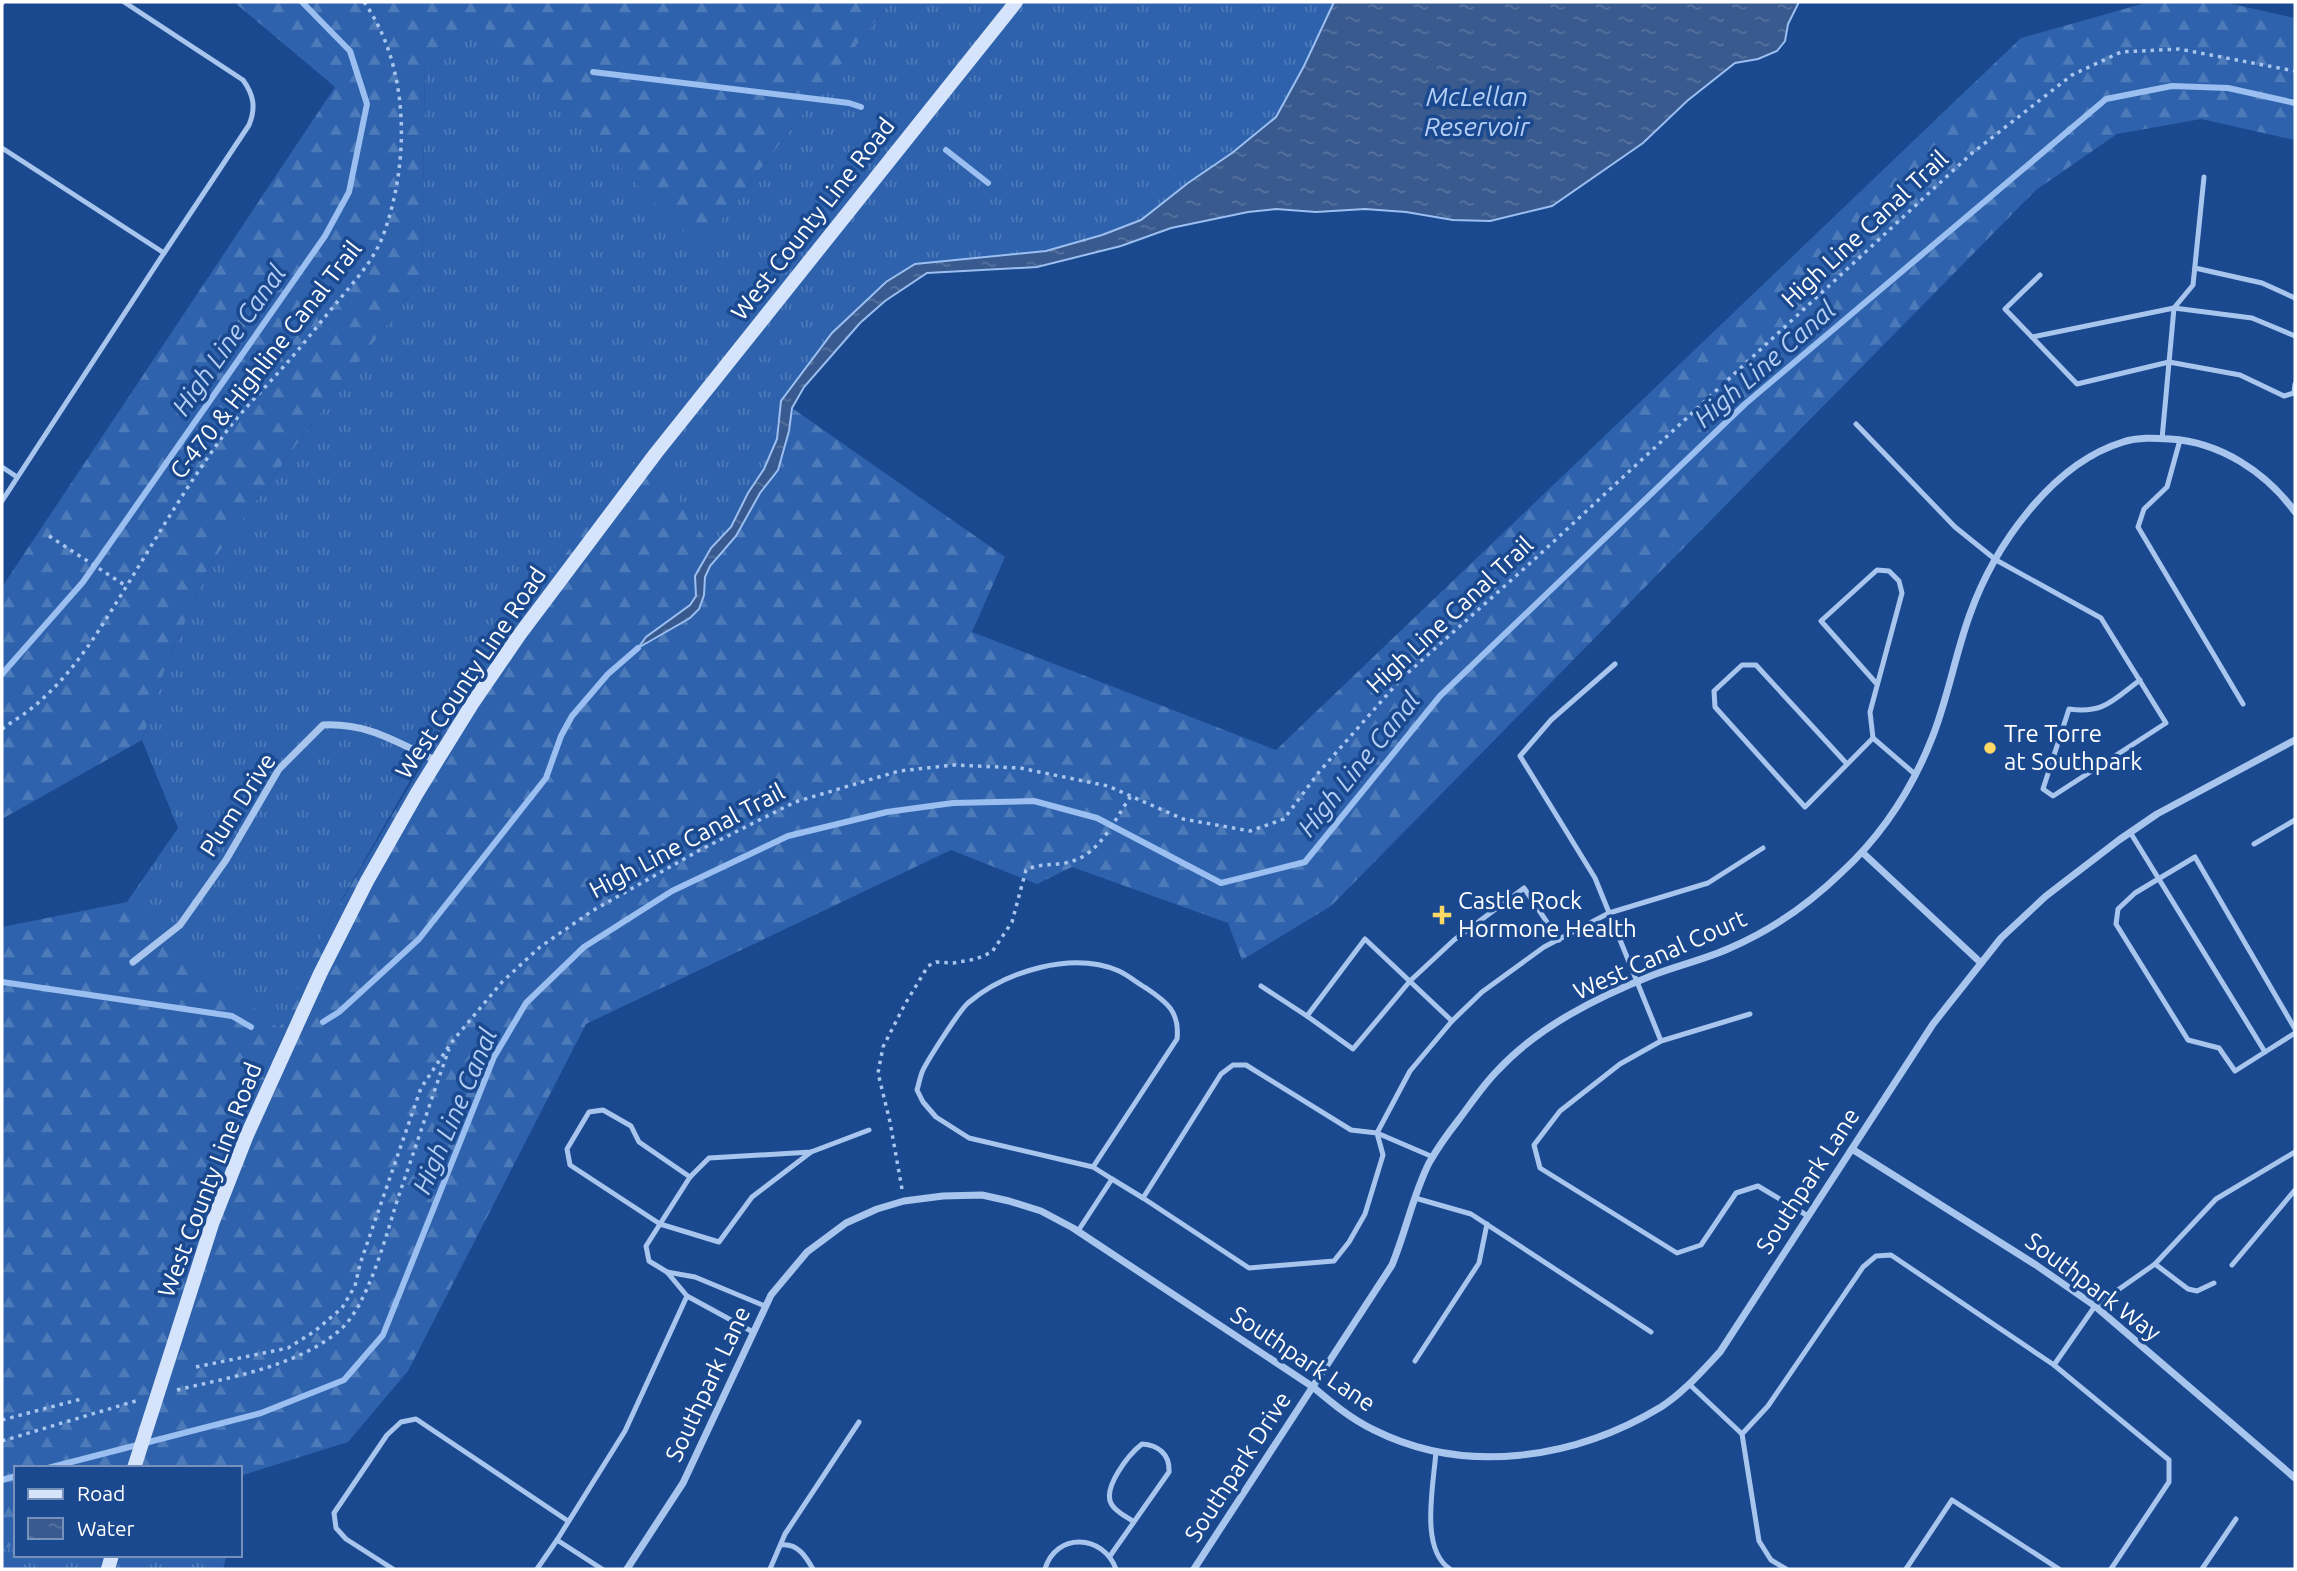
<svg xmlns="http://www.w3.org/2000/svg" width="2297" height="1571" font-family="Ubuntu,sans-serif">
<defs>
<pattern id="grass-tufts" width="24" height="20" patternUnits="userSpaceOnUse" patternTransform="scale(1.75)"><rect width="24" height="20" fill="#2e62ad"/><path d="M3 7l-1-3M5 7V3M7 7l1-3M15 17l-1-3M17 17v-4M19 17l1-3" fill="none" stroke="#4d7ab9"/></pattern>
<pattern id="forest-firs" width="22" height="20" patternUnits="userSpaceOnUse" patternTransform="scale(1.75)"><rect width="22" height="20" fill="#2e62ad"/><path d="M5 1l3.5 6h-7zM16 11l3.5 6h-7z" fill="#4d7ab9"/></pattern>
<pattern id="water-ripples" width="26" height="14" patternUnits="userSpaceOnUse" patternTransform="scale(1.75)"><rect width="26" height="14" fill="#395a8e"/><path d="M2 4q2-2 4 0t4 0M15 11q2-2 4 0t4 0" fill="none" stroke="#57739f"/></pattern>
</defs>
<rect width="100%" height="100%" fill="#1b498f"/>
<g fill="url(#grass-tufts)">
<polygon points="890,2 1334,2 1304,66 1276,117 1232,153 1188,183 1141,220 1102,235 1046,251 915,264 832,333 777,423 777,439 764,469 748,493 731,527 711,548 646,450 483,661 411,779 325,929 279,1030 127,902 178,828 142,740 165,669 209,566 302,437 422,278 425,59 476,18 699,248"/>
<polygon points="16,1545 16,1555 227,1555 223,1569 2,1569 2,1549"/>
</g>
<g fill="url(#forest-firs)">
<polygon points="234,2 890,2 699,248 476,19 425,59 422,278 302,437 209,566 165,669 142,740 2,819 2,587 335,87"/>
<polygon points="2149,2 2223,2 2295,18 2295,140 2201,119 2117,134 2036,190 1331,906 1242,960 1228,923 1072,867 1037,884 951,850 586,1024 408,1371 348,1442 240,1476 240,1468 16,1468 16,1545 2,1549 2,927 127,902 279,1029 325,929 483,661 646,449 711,548 695,576 696,596 690,605 646,637 639,648 690,618 699,609 704,595 705,577 710,566 736,536 760,493 778,470 789,431 792,408 1005,557 972,632 1276,750 2021,38"/>
</g>
<polygon fill="url(#water-ripples)" stroke="#9bbff0" stroke-width="2" points="1334,2 1799,2 1788,24 1785,41 1777,51 1758,59 1735,63 1687,101 1643,143 1552,206 1490,221 1453,220 1406,212 1365,209 1316,212 1276,209 1248,212 1171,228 1121,246 1037,267 927,273 885,301 860,323 804,387 792,408 789,431 778,470 760,493 736,536 710,566 705,577 704,595 699,609 690,618 638,648 646,637 690,605 696,596 695,576 711,548 731,527 748,493 764,469 777,439 781,401 832,333 886,282 915,264 1046,251 1102,235 1141,220 1188,183 1232,153 1276,117 1304,66"/>
<g fill="none" stroke-linecap="round" stroke-linejoin="round">
<g stroke="#9bbff0" stroke-width="6">
<polyline points="593,72 849,103 861,107"/>
<polyline points="946,150 988,183"/>
<polyline points="2,674 83,582 325,236 349,192 367,104 350,51 302,2"/>
<polyline points="2,982 232,1016 251,1027"/>
<polyline points="323,1022 339,1012 419,939 546,778 561,736 572,716 608,674 638,648"/>
<polyline points="48,1468 261,1413 344,1380 383,1335 494,1057 526,1003 584,947 672,891 788,836 887,812 953,803 1034,801 1097,818 1221,883 1305,862 1440,696 1745,404 2106,99 2172,86 2228,88 2295,103"/>
<polyline points="2,1480 16,1476"/>
</g>
<g stroke="#a8c5ee" stroke-width="3.5" stroke-dasharray="3.5 5" stroke-linecap="butt">
<polyline points="49,536 126,586"/>
<path d="M 2,729 C 14,720 29,712 40,701 C 79,667 104,622 131,579 C 162,528 193,476 229,428 C 246,406 267,386 285,365 C 304,344 321,321 339,300 C 357,278 376,258 385,230 C 410,158 409,65 364,2"/>
<path d="M 902,1189 L 890,1122 L 878,1073 L 883,1047 L 905,1004 L 928,966 L 936,962 L 953,963 L 976,959 L 992,952 L 1012,922 L 1026,870 C 1039,863 1055,866 1069,862 C 1100,855 1114,820 1131,796"/>
<polyline points="196,1367 288,1348 315,1331 342,1308 355,1286 360,1264 421,1088 451,1043 502,982 540,947 592,911 700,850 795,802 899,771 954,765 1020,768 1108,786 1183,819 1250,831 1284,819 1319,772 1401,679 1537,557 1971,154 2072,75 2121,52 2179,49 2295,71"/>
<path d="M 177,1390 C 230,1377 297,1367 340,1330 C 369,1305 387,1231 399,1195 C 416,1146 432,1097 449,1049"/>
<polyline points="2,1420 81,1399"/>
<polyline points="2,1441 139,1400"/>
</g>
<g stroke="#a8c5ee" stroke-width="5">
<polyline points="2,3 2,2"/>
<path d="M 2,148 L 164,253 L 249,125 C 256,108 254,95 243,80 L 124,2"/>
<polyline points="2195,268 2262,283 2295,298"/>
<polyline points="2040,275 2005,309 2077,384 2169,362 2240,375 2284,396 2294,393 2295,384"/>
<polyline points="2032,337 2174,308 2252,318 2295,336"/>
<path d="M 1856,424 L 1955,527 L 1996,560 L 2101,618 L 2166,723 L 2053,796 L 2043,789 L 2069,709 C 2104,714 2113,700 2140,680"/>
<polyline points="2162,439 2174,308 2193,285 2204,177"/>
<polyline points="2180,440 2167,487 2144,509 2138,527 2243,704"/>
<polyline points="2,467 17,477"/>
<polyline points="2,501 164,253"/>
<polyline points="1615,664 1551,720 1520,756 1595,878 1661,1041"/>
<polyline points="1876,683 1821,621 1877,570 1889,571 1899,581 1902,593 1870,712 1873,738 1916,775"/>
<polyline points="1847,764 1756,665 1742,665 1714,691 1715,707 1805,807 1873,738"/>
<polyline points="2130,832 2265,1052 2295,1033"/>
<polyline points="2254,844 2295,820"/>
<polyline points="1261,986 1307,1016"/>
<polyline points="1750,1014 1661,1041 1620,1064 1560,1111 1534,1145 1540,1168 1677,1253 1701,1245 1736,1193 1758,1186 1808,1216"/>
<polyline points="1452,1021 1365,939 1307,1016 1353,1049 1410,981 1454,940 1524,888 1559,940"/>
<polyline points="2265,1052 2235,1071 2219,1048 2188,1040 2116,924 2118,909 2135,893 2195,857 2295,1029"/>
<polygon points="1233,1065 1246,1065 1351,1130 1377,1133 1383,1155 1365,1214 1349,1242 1334,1261 1249,1268 1143,1198 1221,1074"/>
<polyline points="1433,1157 1377,1133 1410,1071 1452,1021 1482,992 1544,947 1609,913 1708,883 1763,848"/>
<path d="M 1093,1167 L 969,1138 L 936,1117 L 923,1102 L 917,1090 C 919,1084 920,1076 923,1070 C 929,1058 959,1011 968,1003 C 1006,971 1072,951 1119,971 C 1128,975 1137,983 1146,988 C 1167,1002 1180,1012 1177,1039 L 1093,1167 L 1112,1179"/>
<polyline points="690,1177 639,1142 631,1126 603,1110 589,1112 567,1149 570,1165 660,1224 719,1242 752,1197 811,1152"/>
<polyline points="1415,1198 1471,1214 1651,1332"/>
<polyline points="1078,1231 1112,1179 1143,1198"/>
<polyline points="2155,1264 2188,1289 2197,1291 2214,1283"/>
<polyline points="2232,1265 2295,1190"/>
<polyline points="667,1272 649,1261 646,1246 690,1177 709,1158 811,1152 869,1130"/>
<polyline points="753,1332 687,1296 667,1272 695,1277 765,1306"/>
<polyline points="1415,1361 1479,1263 1487,1224"/>
<polyline points="1689,1384 1742,1434"/>
<path d="M 1436,1451 C 1434,1483 1419,1549 1450,1569"/>
<path d="M 781,1545 C 798,1543 806,1557 813,1569"/>
<path d="M 1110,1556 L 1169,1472 C 1170,1454 1158,1445 1142,1444 C 1129,1454 1101,1489 1112,1505 C 1116,1512 1127,1517 1134,1522"/>
<polyline points="393,1569 346,1539 336,1528 334,1513 387,1435 401,1422 416,1419 568,1521"/>
<polyline points="537,1569 557,1540"/>
<polyline points="602,1569 557,1540 625,1431 687,1296"/>
<polyline points="770,1569 785,1534 859,1422"/>
<path d="M 1045,1569 C 1056,1532 1103,1534 1116,1569"/>
<polyline points="1786,1569 1771,1560 1759,1541 1742,1434 1768,1406 1863,1267 1876,1256 1891,1255 2054,1365"/>
<polyline points="1906,1569 1952,1500 2059,1569"/>
<polyline points="2111,1569 2169,1482 2169,1460 2054,1365 2095,1306 2155,1264 2216,1199 2295,1152"/>
<polyline points="2202,1569 2236,1519"/>
</g>
<g stroke="#a8c5ee" stroke-width="7">
<polyline points="1863,853 1981,963"/>
<path d="M 133,962 L 180,925 L 226,860 L 279,769 L 323,725 C 369,723 396,742 437,761"/>
<polyline points="1852,1149 2036,1265 2095,1306 2295,1478"/>
<path d="M 627,1569 L 683,1483 L 771,1295 L 807,1252 L 846,1223 L 877,1209 L 904,1201 L 943,1196 L 982,1195 L 1009,1201 L 1041,1211 L 1073,1228 L 1313,1387 C 1332,1403 1351,1419 1374,1430 C 1466,1476 1575,1459 1661,1407 C 1683,1393 1702,1371 1720,1352 L 1933,1024 L 2001,938 L 2046,896 L 2119,840 L 2157,814 L 2295,740"/>
<path d="M 1194,1569 L 1392,1265 C 1406,1231 1413,1195 1429,1163 C 1438,1147 1449,1132 1460,1118 C 1472,1102 1484,1084 1498,1070 C 1539,1026 1598,997 1653,975 C 1679,965 1706,959 1730,948 C 1772,930 1810,903 1842,872 C 1882,835 1912,789 1932,738 C 1948,698 1955,655 1970,614 C 1994,547 2051,464 2123,442 C 2138,437 2155,438 2170,439 C 2220,442 2266,472 2295,512"/>
</g>
<g stroke="#d5e4fa" stroke-width="14">
<polyline points="134,1468 212,1224 247,1135 320,974 367,881 417,793 472,704 520,634 656,453 1016,2"/>
<polyline points="108,1569 112,1555"/>
</g>
</g>
<g fill="#ffd965" stroke="#1b498f" stroke-width="2.5">
<circle cx="1990" cy="748" r="7"/>
<path d="M1438.5 904.5h7v7h7v7h-7v7h-7v-7h-7v-7h7z"/>
</g>
<g text-anchor="middle" stroke-width="7" stroke-linejoin="round" paint-order="stroke">
<g font-size="24" fill="#fff" stroke="#1b498f">
<text transform="translate(813 219) rotate(-52)" y="8">West County Line Road</text>
<text transform="translate(1865 229) rotate(-43)" y="8">High Line Canal Trail</text>
<text transform="translate(266 360) rotate(-52)" y="8">C-470 &amp; Highline Canal Trail</text>
<text transform="translate(1450 615) rotate(-43)" y="8">High Line Canal Trail</text>
<text transform="translate(471 673) rotate(-56)" y="8">West County Line Road</text>
<text transform="translate(238 805) rotate(-57)" y="8">Plum Drive</text>
<text transform="translate(687 841) rotate(-28)" y="8">High Line Canal Trail</text>
<text transform="translate(1660 955) rotate(-24)" y="8">West Canal Court</text>
<text transform="translate(210 1180) rotate(-69)" y="8">West County Line Road</text>
<text transform="translate(1808 1181) rotate(-57)" y="8">Southpark Lane</text>
<text transform="translate(2093 1287) rotate(37)" y="8">Southpark Way</text>
<text transform="translate(1303 1359) rotate(34)" y="8">Southpark Lane</text>
<text transform="translate(708 1384) rotate(-65)" y="8">Southpark Lane</text>
<text transform="translate(1238 1467) rotate(-57)" y="8">Southpark Drive</text>
</g>
<g font-size="24" fill="#fff" stroke="#1b498f" text-anchor="start">
<text x="2004" y="742">Tre Torre<tspan x="2004" dy="28">at Southpark</tspan></text>
<text x="1458" y="909">Castle Rock<tspan x="1458" dy="28">Hormone Health</tspan></text>
</g>
<g font-size="26" font-style="italic" fill="#b4cff5" stroke="#1b498f">
<text x="1477" y="106">McLellan<tspan x="1477" dy="30">Reservoir</tspan></text>
<text transform="translate(229 340) rotate(-55)" y="9">High Line Canal</text>
<text transform="translate(1765 364) rotate(-41)" y="9">High Line Canal</text>
<text transform="translate(1359 764) rotate(-51)" y="9">High Line Canal</text>
<text transform="translate(455 1111) rotate(-67)" y="9">High Line Canal</text>
</g>
</g>
<rect width="2297" height="1571" fill="none" stroke="#ffffff" stroke-width="7"/>
<rect x="14" y="1466" width="228" height="91" fill="#1b498f" stroke="#7692bc" stroke-width="2"/>
<rect x="28" y="1489" width="35" height="10" fill="#d5e4fa" stroke="#7692bc" stroke-width="2"/>
<text x="77" y="1501" font-size="21" fill="#ffffff">Road</text>
<rect x="28" y="1518" width="35" height="21" fill="url(#water-ripples)" stroke="#7692bc" stroke-width="2"/>
<text x="77" y="1536" font-size="21" fill="#ffffff">Water</text>
</svg>
